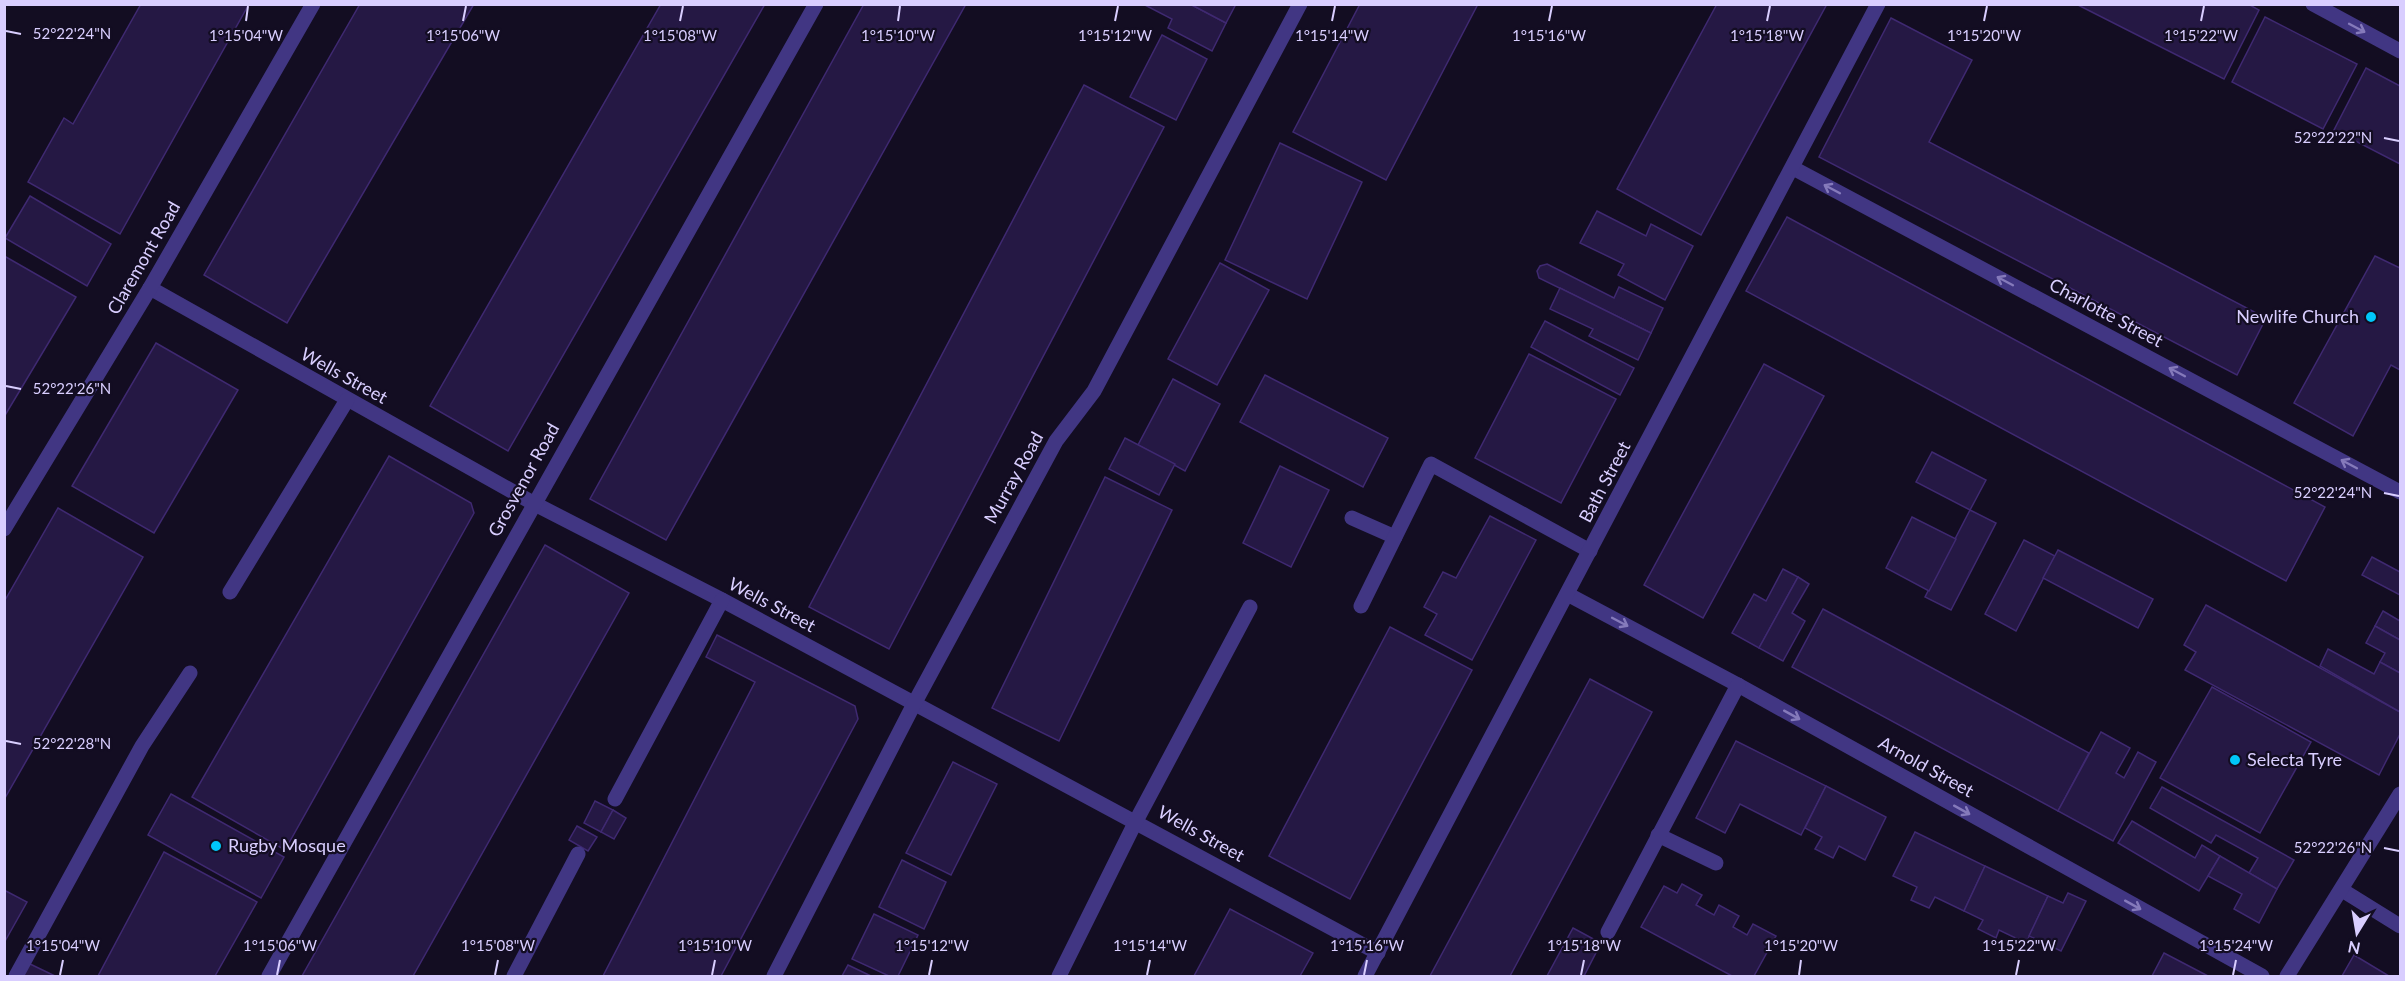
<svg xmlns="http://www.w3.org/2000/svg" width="2405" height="981" font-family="Lato,sans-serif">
<rect width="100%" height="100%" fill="#130d22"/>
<g fill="#251844" stroke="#3f2971" stroke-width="1.5">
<polygon points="141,4 249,4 120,234 28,182 64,118 73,124"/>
<polygon points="360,4 474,4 287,323 204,275"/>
<polygon points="661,4 765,4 508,451 430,406"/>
<polygon points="864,4 966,4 666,540 590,499"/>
<polygon points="1143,4 1190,4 1226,23 1212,51 1168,28 1172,19"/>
<polygon points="1190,4 1236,4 1226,23"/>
<polygon points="1360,4 1478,4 1386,180 1293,132"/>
<polygon points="1717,4 1827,4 1701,235 1617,189"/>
<polygon points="2076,4 2248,4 2259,10 2224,79"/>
<polygon points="2265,17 2357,64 2323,129 2232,82"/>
<polygon points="1891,18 1972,60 1929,142 2266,318 2237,375 1819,157"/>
<polygon points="1162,35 1207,59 1176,120 1130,97"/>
<polygon points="2366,68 2400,86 2400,164 2334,130"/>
<polygon points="1084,85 1164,127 889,649 809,607"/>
<polygon points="1280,143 1362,182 1307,299 1225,260"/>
<polygon points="30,196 111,244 87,286 5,238"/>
<polygon points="1597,211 1646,236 1651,224 1693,246 1665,300 1618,275 1624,264 1580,243"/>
<polygon points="1787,217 2325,507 2286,581 1746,291"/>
<polygon points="2375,256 2400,268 2400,370 2391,365 2353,436 2294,403"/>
<polygon points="6,257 76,297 4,417 4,259"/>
<polygon points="1220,263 1269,290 1217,385 1168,359"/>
<polygon points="1547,264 1614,298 1619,287 1663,308 1651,333 1539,278 1537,271 1540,266"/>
<polygon points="1560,288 1651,333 1638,360 1589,336 1593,329 1550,309"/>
<polygon points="1545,321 1634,368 1620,395 1531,347"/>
<polygon points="156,343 238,390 154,533 72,486"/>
<polygon points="1529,354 1616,399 1561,503 1475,458"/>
<polygon points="1764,364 1824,396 1703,618 1644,585"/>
<polygon points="1265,375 1388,438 1363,487 1240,422"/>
<polygon points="1173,379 1220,404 1185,471 1138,445"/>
<polygon points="1125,438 1175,464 1159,495 1109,469"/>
<polygon points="1932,452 1986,480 1970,510 1916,482"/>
<polygon points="389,456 471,503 474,513 285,850 192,797"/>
<polygon points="1280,466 1329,490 1291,567 1243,543"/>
<polygon points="1105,477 1172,510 1059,741 992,708"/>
<polygon points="58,508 143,557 5,798 4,602"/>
<polygon points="1970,510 1996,523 1951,610 1925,597"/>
<polygon points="1490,516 1536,540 1472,660 1425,635 1437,614 1424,607 1443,572 1456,578"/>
<polygon points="1912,517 1956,539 1929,591 1886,568"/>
<polygon points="2024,540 2055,556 2016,631 1985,614"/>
<polygon points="545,545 629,593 413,976 302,976"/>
<polygon points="2058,550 2153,599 2138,628 2043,578"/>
<polygon points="2372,557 2400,572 2400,595 2362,575"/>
<polygon points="1783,569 1798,577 1759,648 1732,633 1754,594 1766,601"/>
<polygon points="1798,577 1809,584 1792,613 1805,621 1783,661 1759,648"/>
<polygon points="2206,605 2400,712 2400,734 2379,775 2185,670 2196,652 2184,645"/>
<polygon points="1823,609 2089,753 2058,811 1792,667"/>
<polygon points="2383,611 2400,621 2400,640 2375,626"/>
<polygon points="2375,626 2400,640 2400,673 2380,662 2385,653 2366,643"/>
<polygon points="1390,627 1472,670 1350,899 1269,856"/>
<polygon points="717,635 855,706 858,719 721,976 603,976 755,682 706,657"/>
<polygon points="2328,649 2374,674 2380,662 2400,673 2400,712 2320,666"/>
<polygon points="1590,679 1652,712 1510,976 1430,976"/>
<polygon points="2212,687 2311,742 2260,833 2160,778"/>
<polygon points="2101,732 2130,748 2116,773 2124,778 2138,752 2156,762 2113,841 2058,811"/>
<polygon points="1736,741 1826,786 1801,835 1740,804 1725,833 1696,818"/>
<polygon points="953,762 997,784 951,875 906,853"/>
<polygon points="1826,786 1886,817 1865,860 1839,846 1833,858 1815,849 1822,837 1805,828"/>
<polygon points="2162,787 2294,860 2277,889 2249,873 2258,858 2216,835 2211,843 2150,808"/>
<polygon points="171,794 284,857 261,898 148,835"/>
<polygon points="595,801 613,810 601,832 584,823"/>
<polygon points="613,810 626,818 614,839 601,832"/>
<polygon points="2132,821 2195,858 2202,845 2220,856 2199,891 2118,843"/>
<polygon points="577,826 597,837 588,851 569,840"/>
<polygon points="1915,832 1985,866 1964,911 1935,897 1929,908 1911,900 1917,887 1893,876"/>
<polygon points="164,852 257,902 215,976 98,976"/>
<polygon points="2220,856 2277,889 2259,923 2234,909 2242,894 2208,876"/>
<polygon points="902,860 946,882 924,929 879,907"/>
<polygon points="1985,866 2048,896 2026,943 1999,930 1996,938 1978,929 1983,920 1964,911"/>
<polygon points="1682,884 1702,895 1696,905 1714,915 1719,905 1739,916 1733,927 1747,935 1753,924 1776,936 1754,976 1732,976 1641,927 1664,886 1677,893"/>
<polygon points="4,890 27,902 4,943"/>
<polygon points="2068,893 2086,901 2061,951 2029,936 2048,896 2063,903"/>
<polygon points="1230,909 1313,953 1300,976 1194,976"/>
<polygon points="874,914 918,935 898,976 889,976 852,959"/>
<polygon points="1573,928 1601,943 1584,976 1547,976"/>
<polygon points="2164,953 2208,976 2152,976"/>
<polygon points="2354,955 2389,976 2342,976"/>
<polygon points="28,963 55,976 21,976"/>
<polygon points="848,965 871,976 842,976"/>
</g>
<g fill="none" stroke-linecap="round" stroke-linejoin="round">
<g stroke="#413683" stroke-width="15">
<polyline points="2313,4 2400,51"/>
<polyline points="1793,168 2400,492"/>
<polyline points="150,288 533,503 722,600 1378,953"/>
<polyline points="1352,518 1395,537"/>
<polyline points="4,529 150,288 313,4"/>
<polyline points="230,592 347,400"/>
<polyline points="1569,595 1738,685 2262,976"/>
<polyline points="1361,606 1431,464 1590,551"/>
<polyline points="615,799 722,600"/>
<polyline points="1658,835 1716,863"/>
<polyline points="2342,890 2400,926"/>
<polyline points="1608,932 1738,685"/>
<polyline points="16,976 142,746 190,673"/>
<polyline points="269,976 816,4"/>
<polyline points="514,976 578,854"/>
<polyline points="774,976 914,704 1056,441 1094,391 1300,4"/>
<polyline points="1059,976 1136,821 1250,607"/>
<polyline points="1365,976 1878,4"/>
<polyline points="2287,976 2400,794"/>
</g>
</g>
<defs><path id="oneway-shaft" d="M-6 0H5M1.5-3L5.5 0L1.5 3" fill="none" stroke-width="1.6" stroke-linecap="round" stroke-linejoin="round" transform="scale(1.5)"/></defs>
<g stroke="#857abb">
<use href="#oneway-shaft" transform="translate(2357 28) rotate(28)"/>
<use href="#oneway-shaft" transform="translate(1832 189) rotate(-152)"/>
<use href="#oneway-shaft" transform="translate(2005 281) rotate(-152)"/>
<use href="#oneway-shaft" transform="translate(2177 372) rotate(-152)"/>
<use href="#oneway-shaft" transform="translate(2349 464) rotate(-152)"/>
<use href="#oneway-shaft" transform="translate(1620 622) rotate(28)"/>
<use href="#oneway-shaft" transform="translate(1792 715) rotate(29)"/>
<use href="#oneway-shaft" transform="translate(1962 810) rotate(29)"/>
<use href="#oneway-shaft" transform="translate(2133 905) rotate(29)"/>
</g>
<path fill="none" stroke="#d9ceff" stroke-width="2" d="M 246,21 L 248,6M 463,21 L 466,6M 680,21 L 683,6M 898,21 L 900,6M 1115,21 L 1118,6M 1332,21 L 1335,6M 1549,21 L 1552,6M 1767,21 L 1770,6M 1984,21 L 1987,6M 2201,21 L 2204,6M 6,31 L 21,34M 2384,138 L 2399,141M 6,386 L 21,389M 2384,493 L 2399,496M 6,741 L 21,744M 2384,848 L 2399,851M 60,975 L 63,960M 277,975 L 280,960M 495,975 L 498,960M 712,975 L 715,960M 929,975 L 932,960M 1147,975 L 1150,960M 1364,975 L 1367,960M 1581,975 L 1584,960M 1799,975 L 1801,960M 2016,975 L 2019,960M 2233,975 L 2236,960"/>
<g fill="#00c7f9" stroke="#130d22" stroke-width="2">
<circle cx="2371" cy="317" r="6"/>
<circle cx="2235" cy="760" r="6"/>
<circle cx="216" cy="846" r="6"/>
</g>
<g text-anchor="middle" stroke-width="4.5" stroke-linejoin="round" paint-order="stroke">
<g font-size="18" fill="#d9ceff" stroke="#130d22">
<text transform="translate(144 258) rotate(-60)" y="6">Claremont Road</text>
<text transform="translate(2106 313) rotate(28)" y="6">Charlotte Street</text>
<text transform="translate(344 376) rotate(29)" y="6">Wells Street</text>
<text transform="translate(1014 478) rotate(-61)" y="6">Murray Road</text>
<text transform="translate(524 480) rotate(-61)" y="6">Grosvenor Road</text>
<text transform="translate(1605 482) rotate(-62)" y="6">Bath Street</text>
<text transform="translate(772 605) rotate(28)" y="6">Wells Street</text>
<text transform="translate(1926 767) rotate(29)" y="6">Arnold Street</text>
<text transform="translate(1201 834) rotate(29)" y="6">Wells Street</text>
</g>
<g font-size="18" fill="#d9ceff" stroke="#130d22" text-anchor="start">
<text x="2359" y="323" text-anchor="end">Newlife Church</text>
<text x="2247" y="766">Selecta Tyre</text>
<text x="228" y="852">Rugby Mosque</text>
</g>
</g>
<g font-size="15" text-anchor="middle" fill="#d9ceff" stroke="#130d22" stroke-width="4.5" stroke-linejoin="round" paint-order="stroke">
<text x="72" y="39">52°22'24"N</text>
<text x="246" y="41">1°15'04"W</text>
<text x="463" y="41">1°15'06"W</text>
<text x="680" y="41">1°15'08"W</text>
<text x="898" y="41">1°15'10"W</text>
<text x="1115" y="41">1°15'12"W</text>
<text x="1332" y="41">1°15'14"W</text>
<text x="1549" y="41">1°15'16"W</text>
<text x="1767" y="41">1°15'18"W</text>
<text x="1984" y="41">1°15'20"W</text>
<text x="2201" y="41">1°15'22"W</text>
<text x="2333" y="143">52°22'22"N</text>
<text x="72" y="394">52°22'26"N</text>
<text x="2333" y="498">52°22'24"N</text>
<text x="72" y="749">52°22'28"N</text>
<text x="2333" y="853">52°22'26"N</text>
<text x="63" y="951">1°15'04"W</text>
<text x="280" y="951">1°15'06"W</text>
<text x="498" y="951">1°15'08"W</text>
<text x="715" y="951">1°15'10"W</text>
<text x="932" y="951">1°15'12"W</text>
<text x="1150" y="951">1°15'14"W</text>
<text x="1367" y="951">1°15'16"W</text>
<text x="1584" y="951">1°15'18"W</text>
<text x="1801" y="951">1°15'20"W</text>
<text x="2019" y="951">1°15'22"W</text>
<text x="2236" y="951">1°15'24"W</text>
</g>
<rect width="2405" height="981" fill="none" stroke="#d9ceff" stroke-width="12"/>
<g transform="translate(2357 933) rotate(191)" stroke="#130d22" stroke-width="4.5" paint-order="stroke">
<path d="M0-4.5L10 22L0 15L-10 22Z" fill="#d9ceff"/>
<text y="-9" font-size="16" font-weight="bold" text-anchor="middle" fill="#d9ceff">N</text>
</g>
</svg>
